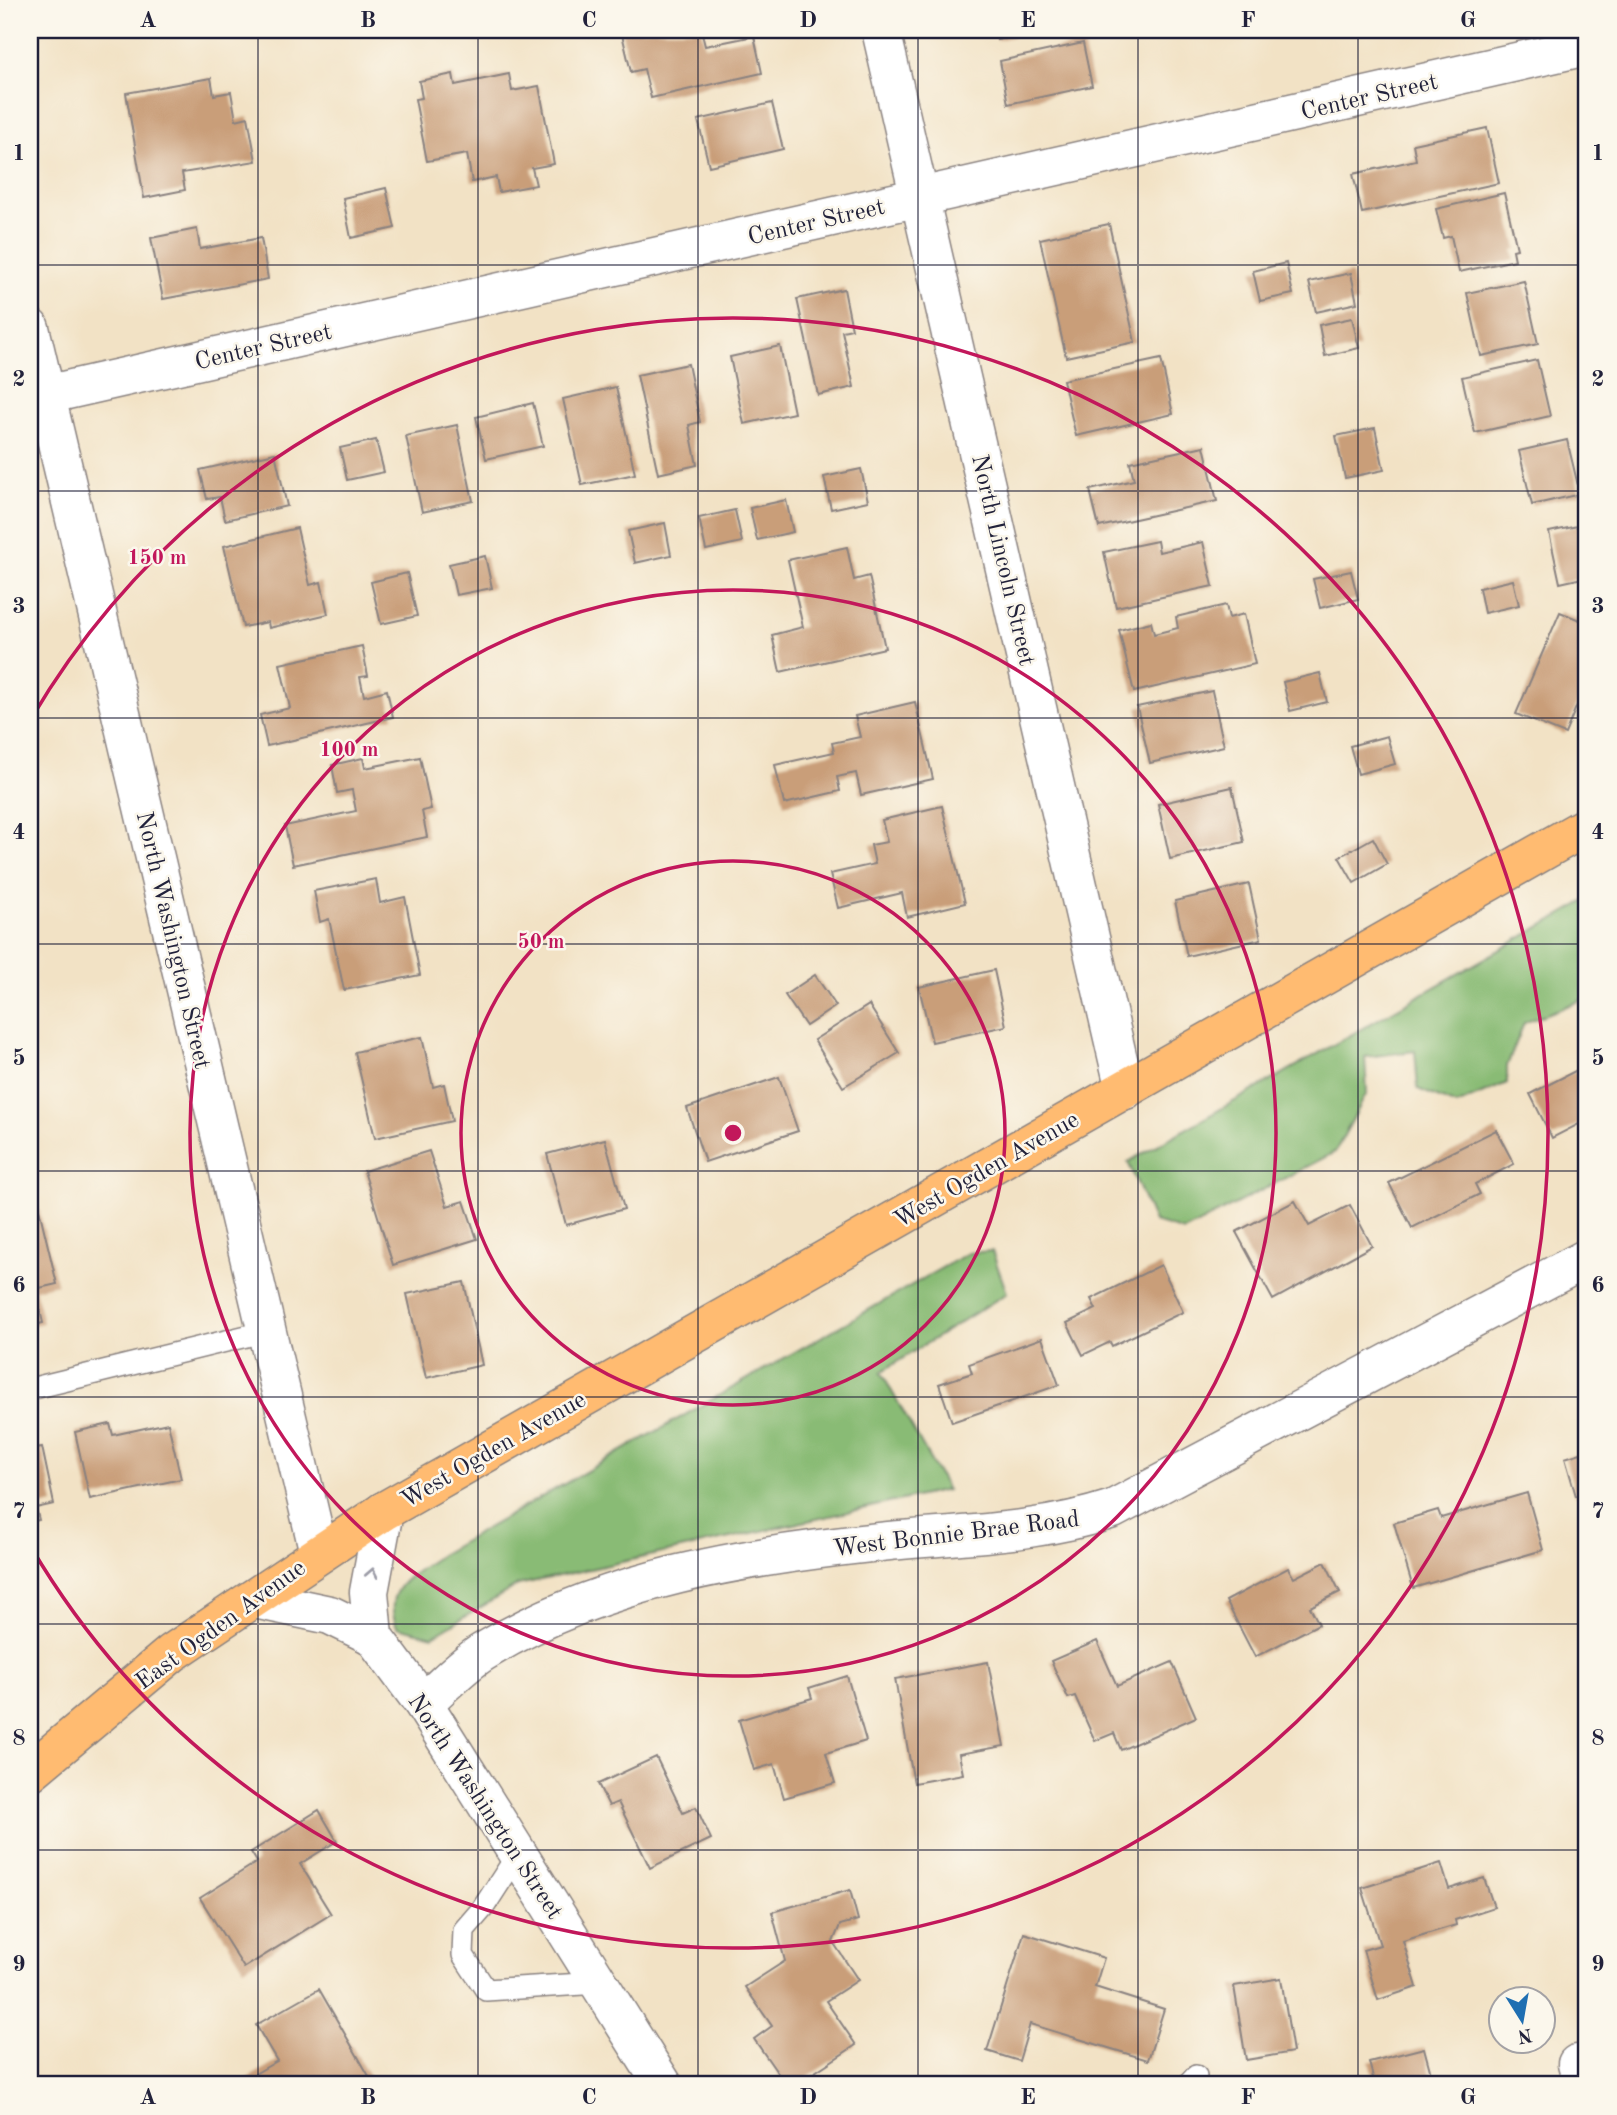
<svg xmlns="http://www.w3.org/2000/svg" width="1617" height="2115" font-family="'Old Standard TT',serif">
<rect width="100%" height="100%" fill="#fbf7ec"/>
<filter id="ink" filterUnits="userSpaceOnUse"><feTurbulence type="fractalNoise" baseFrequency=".0143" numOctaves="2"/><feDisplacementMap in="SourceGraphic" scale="14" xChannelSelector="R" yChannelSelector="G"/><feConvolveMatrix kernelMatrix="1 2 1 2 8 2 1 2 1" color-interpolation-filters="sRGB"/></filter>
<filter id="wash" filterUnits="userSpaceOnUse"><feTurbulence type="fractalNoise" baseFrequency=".00686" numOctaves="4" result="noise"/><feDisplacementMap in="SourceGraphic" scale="28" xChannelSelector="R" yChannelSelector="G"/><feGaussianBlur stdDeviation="1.57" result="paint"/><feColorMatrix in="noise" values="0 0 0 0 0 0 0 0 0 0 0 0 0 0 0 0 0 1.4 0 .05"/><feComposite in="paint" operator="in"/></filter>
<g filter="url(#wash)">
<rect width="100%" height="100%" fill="#f2e2c5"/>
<g fill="#89bb75" stroke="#566e58" stroke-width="2">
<polygon points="1587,900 1587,998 1524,1023 1507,1066 1507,1083 1456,1105 1418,1089 1415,1051 1365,1057 1367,1093 1335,1152 1184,1231 1154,1222 1128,1162"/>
<path d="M 992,1251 L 1007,1293 L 881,1372 L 947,1490 L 518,1585 L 433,1636 L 397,1627 C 381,1587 412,1576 440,1555 L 968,1253 Z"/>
</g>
<g id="blocks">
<g fill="#c99e79">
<polygon points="621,30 701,30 705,46 754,36 762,73 651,98 644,69 631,72"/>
<polygon points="995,30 1038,30 1038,31 997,40"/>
<polygon points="1083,43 1092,86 1008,104 1000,61"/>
<polygon points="453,74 455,85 509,74 512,91 539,86 554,164 532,168 536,185 499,192 496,177 472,182 467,154 427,161 415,99 422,98 419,81"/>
<polygon points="211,78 214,95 231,92 236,120 248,117 256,161 182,173 185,190 144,198 126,93"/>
<polygon points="772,103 783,149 709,166 698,120"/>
<polygon points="1487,128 1499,183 1362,213 1353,174 1416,160 1413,144"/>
<polygon points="386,188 395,228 351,238 343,198"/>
<polygon points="1504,193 1517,249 1513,250 1515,260 1459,272 1451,236 1443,238 1436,209"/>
<polygon points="1109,224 1135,342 1066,357 1040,239"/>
<polygon points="197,229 200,249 261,238 268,279 163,299 151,238"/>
<polygon points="1286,263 1293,294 1260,301 1253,271"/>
<polygon points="1351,273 1357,303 1316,312 1309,282"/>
<polygon points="1524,281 1538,344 1481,356 1467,293"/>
<polygon points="844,289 852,329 842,331 854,387 818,395 797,299"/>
<polygon points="1352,318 1359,348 1325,356 1319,325"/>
<polygon points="780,346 794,413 744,424 730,357"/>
<polygon points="1161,359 1173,414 1076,436 1063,380"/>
<polygon points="1537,360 1550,416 1475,433 1462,377"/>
<polygon points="688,364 700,422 689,425 697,465 658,474 637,375"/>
<polygon points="616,387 635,474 582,485 563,399"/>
<polygon points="533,403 543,446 486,459 476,417"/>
<polygon points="457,425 473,501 422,512 406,436"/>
<polygon points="1375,428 1384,470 1345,478 1336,436"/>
<polygon points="376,440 384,472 347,480 340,448"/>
<polygon points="1567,440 1580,494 1532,505 1519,451"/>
<polygon points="1204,446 1217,501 1099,527 1090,490 1134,480 1130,462"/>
<polygon points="275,453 287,506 225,520 220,497 207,499 200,470"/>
<polygon points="861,469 868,501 831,509 824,477"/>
<polygon points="786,500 793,532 757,540 750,508"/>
<polygon points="735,510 742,542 706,550 699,518"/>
<polygon points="665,523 671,555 635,563 628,531"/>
<polygon points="1587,524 1587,577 1560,583 1549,532"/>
<polygon points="297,528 310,585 321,582 328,614 269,628 268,622 243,627 224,546"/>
<polygon points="1157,541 1159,552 1203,542 1213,586 1116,607 1104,552"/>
<polygon points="847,547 854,580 869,576 885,648 780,672 772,635 803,627 788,560"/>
<polygon points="485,556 492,588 456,595 449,564"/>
<polygon points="1351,571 1358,599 1320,608 1313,579"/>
<polygon points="407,573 417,616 381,624 371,582"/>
<polygon points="1513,580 1519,605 1484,613 1479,588"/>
<polygon points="1226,605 1229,618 1244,614 1255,664 1134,692 1119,630 1151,622 1154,634 1178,628 1176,617"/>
<polygon points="1560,612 1587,623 1587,681 1565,734 1516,714"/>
<polygon points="362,646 368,676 360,677 364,696 387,690 393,717 267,746 260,715 290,708 280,664"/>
<polygon points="1320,673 1327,702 1290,711 1283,682"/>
<polygon points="1212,691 1224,746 1150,763 1137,707"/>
<polygon points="915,702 933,779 861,795 856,773 837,777 840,791 784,804 775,765 834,752 832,743 860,737 855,716"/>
<polygon points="1387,736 1395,764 1358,774 1350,746"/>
<polygon points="420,757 431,809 422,811 427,837 293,865 285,826 356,811 352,790 337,793 332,765 363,758 365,768"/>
<polygon points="1232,787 1244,842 1170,859 1158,804"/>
<polygon points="942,806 965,903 907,917 902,893 838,908 830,874 875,864 871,845 887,842 882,820"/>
<polygon points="1373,838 1387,864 1354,883 1339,857"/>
<polygon points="376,879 380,903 405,897 420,975 344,990 329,919 320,922 314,891"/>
<polygon points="1249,884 1261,939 1187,956 1175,901"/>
<polygon points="994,970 1006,1026 932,1042 919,987"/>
<polygon points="815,975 836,1006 806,1026 785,995"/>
<polygon points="869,1005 899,1053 843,1087 814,1040"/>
<polygon points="422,1037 433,1087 444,1084 452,1121 375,1138 355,1052"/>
<polygon points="1587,1065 1587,1120 1552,1138 1530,1094"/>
<polygon points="779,1077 798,1131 705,1162 687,1108"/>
<polygon points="1496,1130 1514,1164 1475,1184 1480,1194 1412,1228 1389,1183"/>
<polygon points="605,1139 624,1209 566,1225 547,1154"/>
<polygon points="429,1151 447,1206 464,1201 477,1239 393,1265 364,1171"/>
<polygon points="1295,1201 1309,1226 1350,1205 1372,1246 1273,1300 1236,1232"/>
<polygon points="38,1205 57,1284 35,1289 43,1323 30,1326 30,1207"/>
<polygon points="1161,1265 1183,1312 1112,1346 1110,1342 1083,1355 1067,1323 1096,1309 1091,1299"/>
<polygon points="464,1282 482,1365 426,1378 407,1294"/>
<polygon points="1042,1338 1059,1385 952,1422 939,1384 972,1373 969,1364"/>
<polygon points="168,1423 181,1479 90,1499 75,1432 110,1424 113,1435"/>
<polygon points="42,1447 54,1504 36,1508 39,1520 30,1522 30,1449"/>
<polygon points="1587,1451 1587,1493 1576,1496 1565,1458"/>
<polygon points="1527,1493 1543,1550 1413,1588 1394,1523 1438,1510 1441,1518"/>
<polygon points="1325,1562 1340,1592 1310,1607 1319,1624 1255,1657 1226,1601 1288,1568 1294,1578"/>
<polygon points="1097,1641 1117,1686 1172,1662 1196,1717 1121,1750 1114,1733 1095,1741 1075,1696 1068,1698 1051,1661"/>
<polygon points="988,1662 1004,1746 959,1754 963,1774 914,1783 895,1679"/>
<polygon points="847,1676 866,1741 826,1753 835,1783 784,1798 774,1764 754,1770 739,1720 812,1698 809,1688"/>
<polygon points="656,1757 683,1813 696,1807 711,1839 650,1868 618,1802 609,1806 598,1784"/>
<polygon points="319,1810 337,1841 300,1864 331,1914 244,1968 200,1898 257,1862 251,1852"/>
<polygon points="1441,1863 1449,1889 1484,1878 1494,1907 1455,1920 1456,1925 1403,1941 1417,1987 1378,2000 1363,1950 1380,1945 1362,1888"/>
<polygon points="850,1890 858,1920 840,1925 833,1942 858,1980 826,2001 856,2045 795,2085 786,2085 754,2039 772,2026 745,1987 785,1961 772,1912"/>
<polygon points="1024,1933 1104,1958 1095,1987 1164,2009 1148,2060 1030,2024 1019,2061 987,2051"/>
<polygon points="1281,1978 1293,2052 1246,2060 1234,1986"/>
<polygon points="319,1989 373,2083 368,2085 236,2085 277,2061 256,2025"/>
<polygon points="1424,2048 1434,2085 1375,2085 1369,2062"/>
</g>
</g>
</g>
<g filter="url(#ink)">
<use href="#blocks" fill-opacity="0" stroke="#8a8280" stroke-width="2"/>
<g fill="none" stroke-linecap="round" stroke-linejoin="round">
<defs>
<g id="service">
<polyline points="30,1389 267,1331"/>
<polyline points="518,1854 483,1908 464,1930 463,1955 486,1990 599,1983"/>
<polyline points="1188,2085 1196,2076"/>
</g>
<g id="minor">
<polyline points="881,30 1125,1090"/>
<polyline points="30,328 319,1553"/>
<polyline points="45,395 1587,46"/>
<polyline points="384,1511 369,1592 373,1636 423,1703 663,2085"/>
<polyline points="254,1599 330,1615 373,1636"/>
<path d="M 423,1703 C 442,1687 462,1665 483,1652 C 603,1578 751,1555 889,1541 C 965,1534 1040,1533 1113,1509 L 1587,1258"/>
<polyline points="1577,2064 1583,2085"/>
</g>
<polyline id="primary" points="30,1772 172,1653 384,1511 1587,826"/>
</defs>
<use href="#service" stroke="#8a8280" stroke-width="24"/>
<use href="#minor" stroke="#8a8280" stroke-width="41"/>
<use href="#primary" stroke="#8a8280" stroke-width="41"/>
<use href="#service" stroke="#fff" stroke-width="21"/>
<use href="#minor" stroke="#fff" stroke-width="38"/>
<use href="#primary" stroke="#ffbb71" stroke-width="38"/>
</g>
<defs><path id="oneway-chevron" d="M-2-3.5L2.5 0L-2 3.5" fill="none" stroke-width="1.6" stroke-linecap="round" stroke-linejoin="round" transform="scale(1.75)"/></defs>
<use stroke="#9c9ca7" href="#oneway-chevron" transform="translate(372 1573) rotate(-79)"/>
</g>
<path fill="none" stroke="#22223b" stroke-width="2" stroke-opacity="0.55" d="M 258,30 L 258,2085M 478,30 L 478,2085M 698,30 L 698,2085M 918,30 L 918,2085M 1138,30 L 1138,2085M 1358,30 L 1358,2085M 30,265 L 1587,265M 30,491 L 1587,491M 30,718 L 1587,718M 30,944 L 1587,944M 30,1171 L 1587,1171M 30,1397 L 1587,1397M 30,1624 L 1587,1624M 30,1850 L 1587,1850"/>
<g fill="none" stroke="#c2185b" stroke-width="3.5">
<circle cx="733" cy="1133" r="272"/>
<circle cx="733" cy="1133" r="543"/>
<path d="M31 719A815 815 0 1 1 31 1547"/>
</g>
<g text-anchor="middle" stroke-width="5" stroke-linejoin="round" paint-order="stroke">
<g font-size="24" fill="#22223b" stroke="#fbf7ec">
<text transform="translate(1369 96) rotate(-13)" y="8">Center Street</text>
<text transform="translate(816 221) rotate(-13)" y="8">Center Street</text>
<text transform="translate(263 346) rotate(-13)" y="8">Center Street</text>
<text transform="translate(1004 560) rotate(77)" y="8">North Lincoln Street</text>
<text transform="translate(174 940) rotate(77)" y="8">North Washington Street</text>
<text transform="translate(986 1169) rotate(-30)" y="8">West Ogden Avenue</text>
<text transform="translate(493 1449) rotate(-30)" y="8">West Ogden Avenue</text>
<text transform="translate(956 1533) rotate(-7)" y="8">West Bonnie Brae Road</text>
<text transform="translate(220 1624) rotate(-36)" y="8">East Ogden Avenue</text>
<text transform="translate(486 1806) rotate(57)" y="8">North Washington Street</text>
</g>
</g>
<circle cx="733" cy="1133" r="10" fill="#c2185b" stroke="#fbf7ec" stroke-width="3.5"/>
<g font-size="21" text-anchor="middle" font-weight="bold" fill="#c2185b" stroke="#fbf7ec" stroke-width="5" stroke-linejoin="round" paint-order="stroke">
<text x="157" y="564">150 m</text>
<text x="349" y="756">100 m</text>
<text x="541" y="948">50 m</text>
</g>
<rect width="1617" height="2115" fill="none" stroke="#fbf7ec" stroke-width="77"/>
<g transform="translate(1522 2020) rotate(169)"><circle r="33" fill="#fbf7ec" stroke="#a4a2a5" stroke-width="2"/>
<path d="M0-5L12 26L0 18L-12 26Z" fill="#1f6fb2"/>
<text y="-10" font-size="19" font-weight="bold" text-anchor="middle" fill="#22223b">N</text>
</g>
<rect x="38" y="38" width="1540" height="2038" fill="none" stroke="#22223b" stroke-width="2.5"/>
<g font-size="23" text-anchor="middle" font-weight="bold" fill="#22223b">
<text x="148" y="27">A</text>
<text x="368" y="27">B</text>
<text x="589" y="27">C</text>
<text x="808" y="27">D</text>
<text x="1028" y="27">E</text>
<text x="1248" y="27">F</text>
<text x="1468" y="27">G</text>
<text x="19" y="160">1</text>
<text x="1598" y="160">1</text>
<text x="19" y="386">2</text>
<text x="1598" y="386">2</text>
<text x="19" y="613">3</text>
<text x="1598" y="613">3</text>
<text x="19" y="839">4</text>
<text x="1598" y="839">4</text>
<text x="19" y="1065">5</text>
<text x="1598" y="1065">5</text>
<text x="19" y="1292">6</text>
<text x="1598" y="1292">6</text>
<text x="19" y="1518">7</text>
<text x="1598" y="1518">7</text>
<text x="19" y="1745">8</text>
<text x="1598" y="1745">8</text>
<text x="19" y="1971">9</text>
<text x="1598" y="1971">9</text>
<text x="148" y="2104">A</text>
<text x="368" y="2104">B</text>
<text x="589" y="2104">C</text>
<text x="808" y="2104">D</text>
<text x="1028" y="2104">E</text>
<text x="1248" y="2104">F</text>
<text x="1468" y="2104">G</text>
</g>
</svg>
